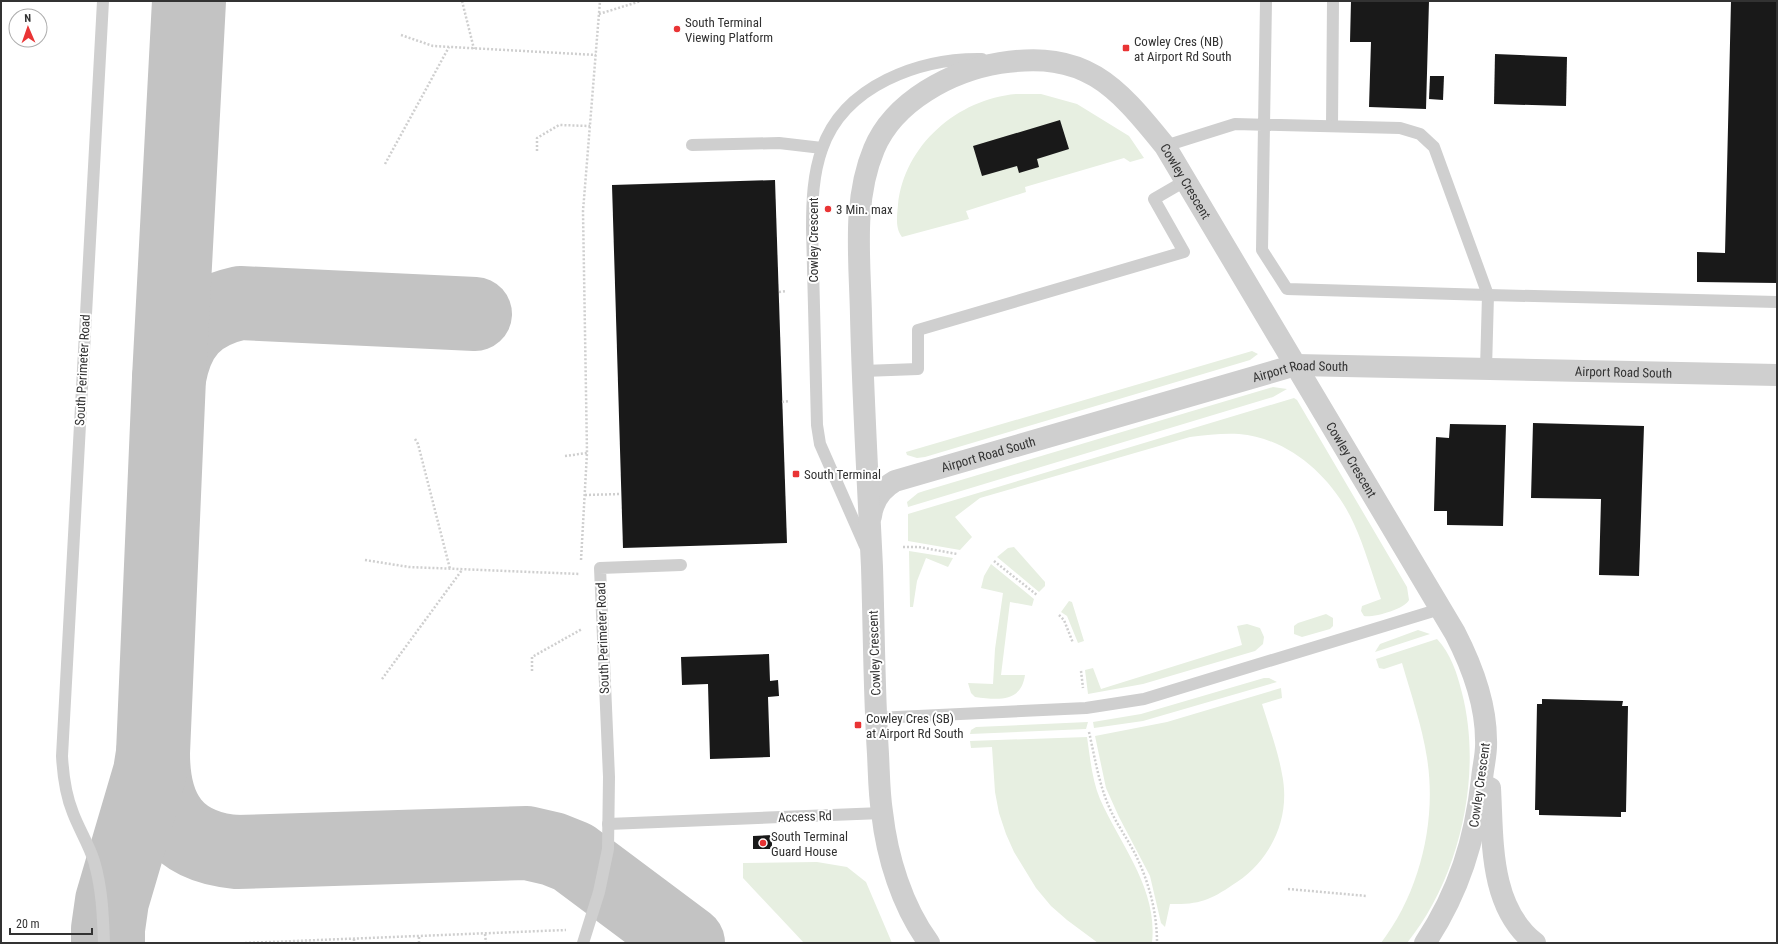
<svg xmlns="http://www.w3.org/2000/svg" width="1778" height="944" font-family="'Roboto Condensed',sans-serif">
<rect width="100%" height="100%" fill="#fff"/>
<g fill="#e7efe1">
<path d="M 1016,94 L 1041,94 L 1077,104 L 1129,136 L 1144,158 L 1130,162 L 1124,158 L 1025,187 L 1026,192 L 966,211 L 969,219 L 902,237 C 895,228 897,216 898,205 C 904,145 958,99 1016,94 Z"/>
<polygon points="1252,351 1258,354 1250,360 925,457 917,458 907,455 906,452"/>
<polygon points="1273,387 1287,389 1273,397 908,507 907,502 918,493 924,491"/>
<path d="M 1294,398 L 1297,400 L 1407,587 L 1409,600 C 1405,609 1373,618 1364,616 L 1361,611 L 1362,606 L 1381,599 C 1372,574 1365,548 1354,524 C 1334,479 1290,438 1239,434 C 1223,433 1207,435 1190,437 L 980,498 L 955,517 L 972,537 L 960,550 L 908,541 L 908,514 Z"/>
<polygon points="1014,547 1045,582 1045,586 1039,592 997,557 1008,548"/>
<polygon points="909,551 953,558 948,567 926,558 917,581 913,607 910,607"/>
<path d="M 991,564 L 1034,599 L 1032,606 L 1010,602 L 1001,675 L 1025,675 C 1021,703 998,700 975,697 L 971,693 L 968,683 L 993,684 L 995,649 L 1003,593 L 981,588 L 984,576 Z"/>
<polygon points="1069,601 1072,602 1084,641 1078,643 1067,616 1061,612"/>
<polygon points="1326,614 1333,618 1333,626 1330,629 1302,637 1294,634 1294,626 1298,623"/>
<polygon points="1247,624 1260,628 1264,637 1263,644 1255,651 1143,684 1088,694 1085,670 1093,668 1101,689 1242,645 1237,626"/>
<polygon points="1418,630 1430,634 1375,652 1380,644"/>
<path d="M 1437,639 C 1451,654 1457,673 1462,693 C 1483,774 1460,878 1407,943 L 1381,943 C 1420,892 1437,821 1427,758 C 1422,726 1411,694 1402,663 L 1384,669 L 1379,668 L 1376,659 Z"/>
<polygon points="1264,678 1269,678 1277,682 1143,721 1094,728 1093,722 1141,714"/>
<path d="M 1281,688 L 1282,698 L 1262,704 C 1269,727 1278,751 1282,774 C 1291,817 1272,858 1237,882 C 1212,899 1201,905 1170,904 L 1165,927 L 1161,923 L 1150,876 L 1119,817 L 1106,788 L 1095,736 L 1167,722 Z"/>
<polygon points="1088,722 1086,729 970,734 971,730 976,727"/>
<path d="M 1087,737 C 1090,757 1092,780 1100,799 C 1121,846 1158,889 1152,943 L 1098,943 L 1067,920 L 1051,906 L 1036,888 L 1014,852 L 1006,834 L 999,813 L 995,792 L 992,747 L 971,748 L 970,741 Z"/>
<polygon points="817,862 847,867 866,882 892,943 804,943 743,878 743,863"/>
</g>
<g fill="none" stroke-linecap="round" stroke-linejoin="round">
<g stroke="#c3c3c3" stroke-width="74">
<path d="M 169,378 C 177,335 196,313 240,303 L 475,314"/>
<path d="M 153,753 C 153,811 176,847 237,852 L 527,843 L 553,849 L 573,857 L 688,943"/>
<polyline points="108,943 108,929 112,901 150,772 153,753 169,378 189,1"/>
</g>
</g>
<g fill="#191919">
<polygon points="1351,1 1429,1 1426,109 1369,107 1371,42 1350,42"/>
<polygon points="1731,1 1777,1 1777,283 1697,282 1697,252 1725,253"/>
<polygon points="1495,54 1567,57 1566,106 1494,104"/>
<polygon points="1430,76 1444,76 1443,100 1429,99"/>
<polygon points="1060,120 1069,149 1037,159 1039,167 1019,173 1017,166 982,176 973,146"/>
<polygon points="775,180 787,543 623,548 612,185"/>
<polygon points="1533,423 1644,426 1639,576 1599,575 1601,499 1531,498"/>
<polygon points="1450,424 1506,425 1503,526 1447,525 1447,511 1434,511 1436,437 1449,438"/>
<polygon points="769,654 770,681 778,680 779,696 768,697 770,757 710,759 708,684 682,685 681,657"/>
<polygon points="1542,699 1623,701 1622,706 1628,706 1626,812 1621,812 1621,817 1539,815 1539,810 1535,810 1537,704 1542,704"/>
<polygon points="772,835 772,849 753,849 753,836"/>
</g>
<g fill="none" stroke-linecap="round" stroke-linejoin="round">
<g stroke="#cfcfcf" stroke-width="2.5" stroke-dasharray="2 2" stroke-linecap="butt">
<polyline points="462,1 474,49"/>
<polyline points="599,14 641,1"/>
<polyline points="401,35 433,46 596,55"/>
<polyline points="537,151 537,138 559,125 590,126"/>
<polyline points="385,164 449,47"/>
<polyline points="779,292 786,291"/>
<polyline points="782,402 789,401"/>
<polyline points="415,439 418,444 450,569"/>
<polyline points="565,456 587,453"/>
<polyline points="585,495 621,494"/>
<polyline points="903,547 919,547 957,554"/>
<polyline points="365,560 409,567 580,574"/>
<polyline points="581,560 587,453 583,211 600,1"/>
<polyline points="994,561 1037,595"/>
<polyline points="1059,615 1064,620 1073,643"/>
<polyline points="532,671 532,657 582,629"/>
<polyline points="1081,671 1083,688"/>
<polyline points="382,679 462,570"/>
<path d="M 1089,732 C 1095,758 1099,785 1110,809 C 1118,827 1130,842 1138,860 C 1150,886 1157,914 1157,943"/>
<polyline points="1288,889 1367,896"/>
<polyline points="485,934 486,943"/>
<polyline points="419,937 419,943"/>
<polyline points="354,939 354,943"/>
<polyline points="245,943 566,930"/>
</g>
<g stroke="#cfcfcf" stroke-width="12">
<path d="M 103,1 L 62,756 C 63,775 66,796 73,813 C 79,829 89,845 94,861 C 102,888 103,915 104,943"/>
<polyline points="1332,126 1333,1"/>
<polyline points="692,145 779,143 822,148"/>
<polyline points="1165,146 1235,124 1400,128 1420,134 1434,147 1488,295 1287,289 1262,250 1266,1"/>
<polyline points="1486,369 1488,295 1777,302"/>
<polyline points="863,371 918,369 918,330 1184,252 1154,199 1185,181"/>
<path d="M 865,546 L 820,444 L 817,425 L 812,228 C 812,202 813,174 822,149 C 844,85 920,58 982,59"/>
<polyline points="876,718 1086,708 1144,699 1440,609"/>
<polyline points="608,824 882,813"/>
<polyline points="583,943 599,892 608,849 609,777 600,568 681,565"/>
</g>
<g stroke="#cfcfcf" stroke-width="22">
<path id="s1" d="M 871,516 C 873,501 881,489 895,481 L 1296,365 L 1777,375"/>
<path d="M 1490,788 C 1493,841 1489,907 1535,943"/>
<path id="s2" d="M 929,943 C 902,906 887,857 882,812 C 879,793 879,773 878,754 C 874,692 874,630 872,567 C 868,484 863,400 861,316 C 860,261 852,201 874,149 C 894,101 951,71 1000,63 C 1085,50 1115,84 1165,146 L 1455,633 C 1472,666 1486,702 1486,740 C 1487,753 1483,766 1482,779 C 1475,840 1459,892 1425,943"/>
</g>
</g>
<g fill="#e93435" stroke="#fff" stroke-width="1.5">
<circle cx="677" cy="29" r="4"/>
<rect x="1122" y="44" width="8" height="8" rx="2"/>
<circle cx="828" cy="209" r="4"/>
<rect x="792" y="470" width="8" height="8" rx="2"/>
<rect x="854" y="721" width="8" height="8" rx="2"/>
<circle cx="763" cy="843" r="4"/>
</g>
<g text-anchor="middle" stroke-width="4" stroke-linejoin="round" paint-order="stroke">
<g font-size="13" fill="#323232" stroke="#fff" text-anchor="start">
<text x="685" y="27">South Terminal<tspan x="685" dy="15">Viewing Platform</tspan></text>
<text x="1134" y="46">Cowley Cres (NB)<tspan x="1134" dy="15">at Airport Rd South</tspan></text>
<text x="836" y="214">3 Min. max</text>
<text x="804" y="479">South Terminal</text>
<text x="866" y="723">Cowley Cres (SB)<tspan x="866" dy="15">at Airport Rd South</tspan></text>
<text x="771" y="841">South Terminal<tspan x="771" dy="15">Guard House</tspan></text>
</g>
<g font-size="13" fill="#323232" stroke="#fff">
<text dy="5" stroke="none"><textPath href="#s2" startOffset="1203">Cowley Crescent</textPath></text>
<text transform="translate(813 240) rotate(-90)" y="5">Cowley Crescent</text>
<text transform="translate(82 370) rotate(-87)" y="5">South Perimeter Road</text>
<text dy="5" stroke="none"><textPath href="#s1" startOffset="789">Airport Road South</textPath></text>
<text dy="5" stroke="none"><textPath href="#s1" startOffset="465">Airport Road South</textPath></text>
<text dy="5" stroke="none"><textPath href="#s1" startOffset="141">Airport Road South</textPath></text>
<text dy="5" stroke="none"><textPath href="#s2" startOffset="1527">Cowley Crescent</textPath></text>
<text transform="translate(602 638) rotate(-92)" y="5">South Perimeter Road</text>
<text transform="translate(874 653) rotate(-92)" y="5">Cowley Crescent</text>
<text transform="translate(1479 785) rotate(-82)" y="5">Cowley Crescent</text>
<text transform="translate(805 816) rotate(-2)" y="5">Access Rd</text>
</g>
</g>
<rect width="1778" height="944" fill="none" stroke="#323232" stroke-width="4"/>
<g transform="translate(28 28) rotate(358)"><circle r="19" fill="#ffffff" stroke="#adadad"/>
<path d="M0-3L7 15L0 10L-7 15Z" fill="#e93435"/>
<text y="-6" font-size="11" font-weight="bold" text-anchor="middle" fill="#323232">N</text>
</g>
<path d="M10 928v6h82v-6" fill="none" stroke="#323232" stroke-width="2"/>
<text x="16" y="928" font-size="12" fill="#323232" stroke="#ffffff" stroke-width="3" paint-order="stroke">20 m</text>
</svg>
